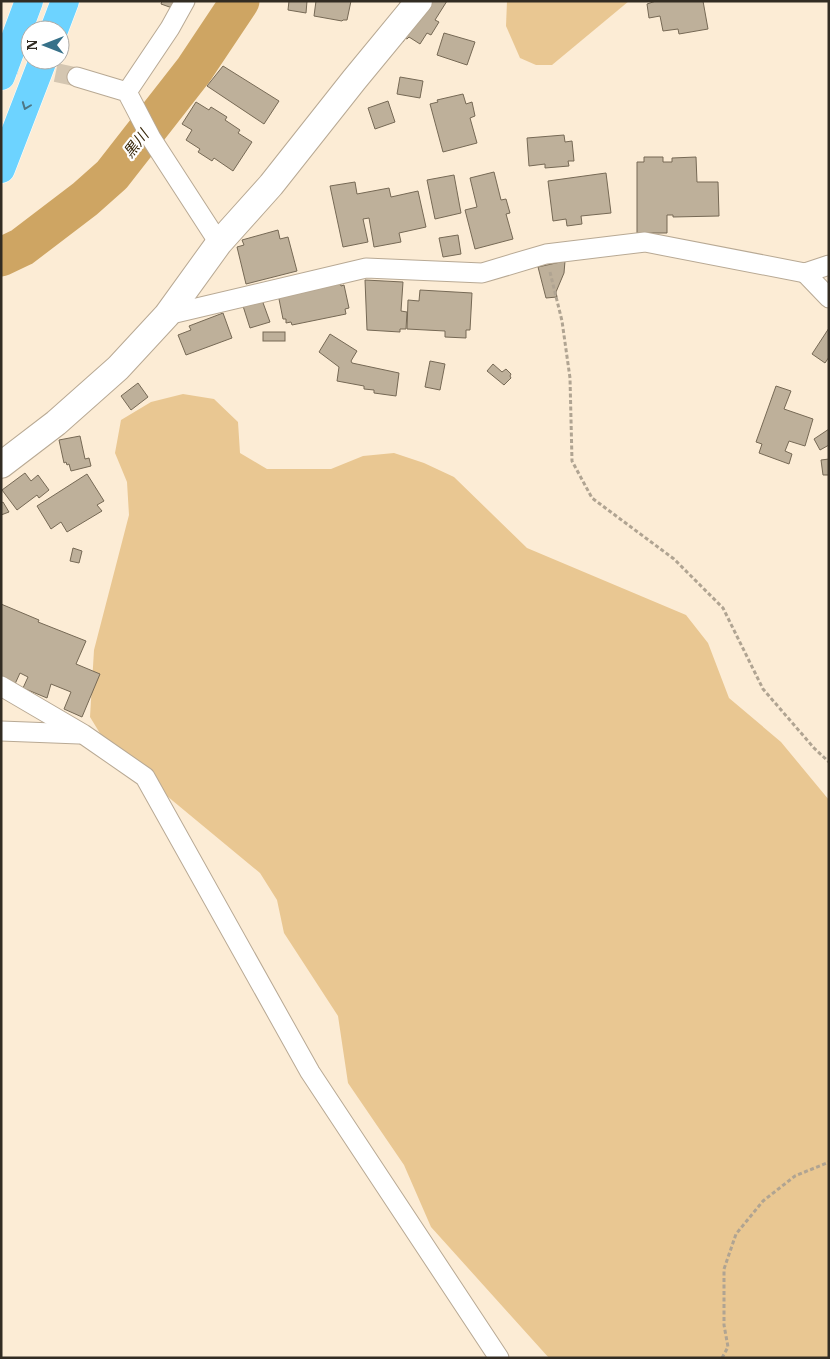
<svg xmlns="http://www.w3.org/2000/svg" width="830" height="1359" font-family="'IBM Plex Serif','Noto Sans JP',serif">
<rect width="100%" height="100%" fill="#fcecd5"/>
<g fill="#e9c792">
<polygon points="507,1 629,1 552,65 536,65 520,58 506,26"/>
<polygon points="183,394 214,399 238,422 240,453 267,469 331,469 363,456 394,453 424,463 454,477 527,548 686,615 708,643 729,698 781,742 829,800 829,1358 549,1358 431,1227 404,1165 348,1083 338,1016 284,933 277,900 260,873 109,748 90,717 94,650 129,515 127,482 115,453 121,420 151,402"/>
</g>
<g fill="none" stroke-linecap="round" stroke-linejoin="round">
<polyline stroke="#cea563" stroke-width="39" points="1,257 22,247 85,199 112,175 194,70 240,1"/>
</g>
<g fill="#beb09a" stroke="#766955">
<polygon points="162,1 181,1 178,10 161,4"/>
<polygon points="289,1 307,1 306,13 288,10"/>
<polygon points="316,1 351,1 347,20 343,20 342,21 314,16"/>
<polygon points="401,1 447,1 435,20 439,22 431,35 427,33 420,44 409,37 407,39 405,38 403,42 385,31 386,26"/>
<polygon points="656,1 703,1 708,29 679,34 678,29 663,31 660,16 649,18 647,4"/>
<polygon points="444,33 475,42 467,65 437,55"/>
<polygon points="223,66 279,101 264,124 207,86"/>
<polygon points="400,77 423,81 420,98 397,94"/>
<polygon points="463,94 466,104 472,102 475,116 470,118 477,143 443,152 430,104 438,102 437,100"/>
<polygon points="388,101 395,122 375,129 368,108"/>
<polygon points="196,102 209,110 211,107 227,117 225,120 240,130 238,133 252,142 233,171 214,158 212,161 198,152 200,149 186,140 192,130 182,124"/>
<polygon points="564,135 565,142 572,141 574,161 568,161 569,166 545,168 545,164 529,166 527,138"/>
<polygon points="644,157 663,157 663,162 672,162 672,158 696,157 697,182 718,182 719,216 673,217 673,215 667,215 667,233 637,233 637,162 644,162"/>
<polygon points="494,172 501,200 506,199 510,213 506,214 513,239 475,249 465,210 477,207 470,178"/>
<polygon points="606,173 611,213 581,216 582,224 567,226 566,219 553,221 548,181"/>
<polygon points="454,175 461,213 435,219 427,180"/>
<polygon points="355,182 357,194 389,188 391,197 418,191 426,227 399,233 401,242 374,247 369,218 363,219 368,242 343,247 330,186"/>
<polygon points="278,230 280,239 288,237 297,271 246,284 237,247 244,245 242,240"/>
<polygon points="458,235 461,254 443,257 439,238"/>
<polygon points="565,261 564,273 556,292 557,297 546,298 538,267"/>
<polygon points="365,280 403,282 401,311 407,312 406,329 400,329 400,332 367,330"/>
<polygon points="340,281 341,286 344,285 349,308 345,309 346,314 292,325 291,322 286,323 286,319 283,319 278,294"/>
<polygon points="420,290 472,293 470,330 466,330 466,338 445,337 445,331 407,329 408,300 419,301"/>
<polygon points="262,300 270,322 250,328 243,306"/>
<polygon points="223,313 232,338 186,355 178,335 191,330 189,326"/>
<polygon points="829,328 829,357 825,363 812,354"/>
<rect x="263" y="332" width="22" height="9"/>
<polygon points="330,334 357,351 351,361 352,363 399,373 396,396 374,393 374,390 364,389 364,386 337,381 339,367 319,352"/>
<polygon points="430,361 445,364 440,390 425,387"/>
<polygon points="493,364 502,372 506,369 511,374 510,376 511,378 504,385 487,371"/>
<polygon points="138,383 148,397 131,410 121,396"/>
<polygon points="776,386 791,391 784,409 813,419 805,446 789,441 785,451 792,454 789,464 759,453 762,444 756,442"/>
<polygon points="829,429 829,445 820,450 814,439"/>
<polygon points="80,436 85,459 89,458 91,466 71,471 69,464 67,465 66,462 64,463 59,440"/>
<polygon points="829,459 829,475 823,475 821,460"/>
<polygon points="25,473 31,481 38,475 49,490 39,498 37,495 17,510 2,490"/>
<polygon points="87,474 104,501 97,505 102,511 67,532 61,522 51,529 37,506"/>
<polygon points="3,502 9,512 1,515 1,503"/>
<polygon points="73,548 82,551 79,563 70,561"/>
<polygon points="1,604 39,620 38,622 86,641 76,664 100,674 82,717 64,709 71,692 51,684 47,698 23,688 28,677 20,673 15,684 1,677"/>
</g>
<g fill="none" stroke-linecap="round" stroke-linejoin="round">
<polyline stroke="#d4c6b1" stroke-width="19" stroke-dasharray="19 9" stroke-linecap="butt" points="1,61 77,77"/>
<defs>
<g id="street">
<polyline points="77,77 127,92 151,138 219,243"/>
<polyline points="127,92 170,28 185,1"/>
<polyline points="805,273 829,298"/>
<polyline points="167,315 366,268 482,273 546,254 645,242 805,273 829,265"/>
<polyline points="1,686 83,734 145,777 310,1072 499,1358"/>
<polyline points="1,731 79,734"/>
</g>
<polyline id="secondary" points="1,465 56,423 118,368 167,315 219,243 271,185 354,80 419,1"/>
<g id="highway">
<polyline points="54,30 65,1"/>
<polyline points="1,76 29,1"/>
<polyline points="1,169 43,60"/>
</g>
</defs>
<use href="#street" stroke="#b8a994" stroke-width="21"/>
<use href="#secondary" stroke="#b8a994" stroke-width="28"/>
<use href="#highway" stroke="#fff" stroke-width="29"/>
<g stroke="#b0a492" stroke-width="3" stroke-dasharray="4 2.5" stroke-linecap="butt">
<polyline points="550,272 562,321 570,378 572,461 592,498 674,559 723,608 763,689 814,748 829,762"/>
<polyline points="722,1358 728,1347 724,1325 724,1269 736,1234 763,1201 795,1176 829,1162"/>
</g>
<use href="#street" stroke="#fff" stroke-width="19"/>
<use href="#secondary" stroke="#fff" stroke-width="26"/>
<use href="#highway" stroke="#6dd3ff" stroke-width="28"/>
</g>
<defs><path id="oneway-chevron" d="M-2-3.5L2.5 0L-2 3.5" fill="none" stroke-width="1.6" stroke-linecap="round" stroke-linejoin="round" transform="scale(1.25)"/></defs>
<use stroke="#4d7786" href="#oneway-chevron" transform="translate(26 106) rotate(111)"/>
<g text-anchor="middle" stroke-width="4.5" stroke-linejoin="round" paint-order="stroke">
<g font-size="15" font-style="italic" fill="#382709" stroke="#fff">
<text transform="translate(136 144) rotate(-52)" y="5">黒川</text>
</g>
</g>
<rect width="830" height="1359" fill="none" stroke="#322c23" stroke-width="5"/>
<g transform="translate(45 45) rotate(270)"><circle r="24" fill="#ffffff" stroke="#adaba7"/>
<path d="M0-4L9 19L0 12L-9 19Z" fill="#377189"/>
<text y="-8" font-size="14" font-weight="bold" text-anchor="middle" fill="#322c23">N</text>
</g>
</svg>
